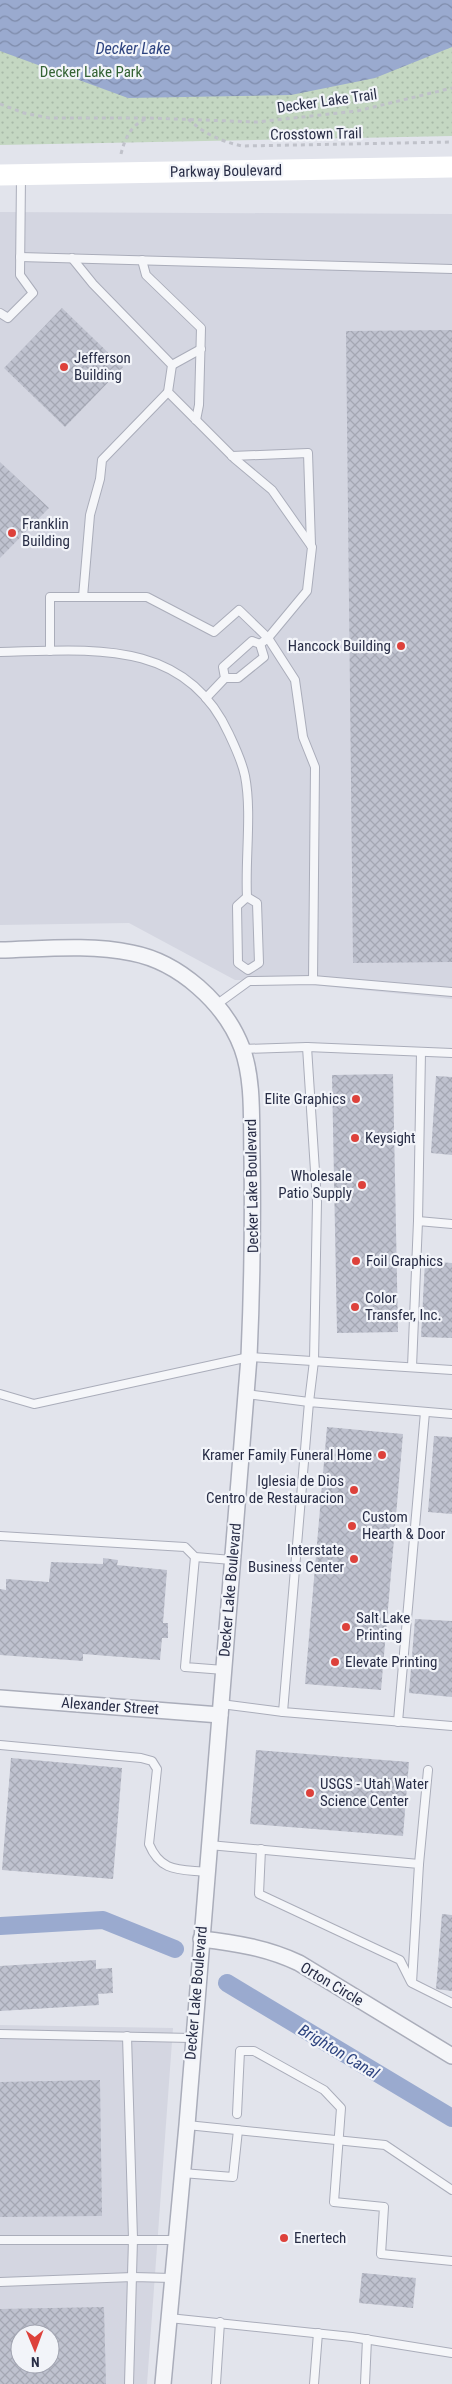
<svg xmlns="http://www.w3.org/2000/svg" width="452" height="2384" font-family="'Roboto Condensed',sans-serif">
<defs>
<pattern id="grass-dots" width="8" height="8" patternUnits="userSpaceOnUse" patternTransform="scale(1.25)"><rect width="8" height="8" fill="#c4d7c2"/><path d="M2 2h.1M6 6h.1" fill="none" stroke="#a8b9a8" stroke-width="1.8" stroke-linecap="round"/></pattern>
<pattern id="water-waves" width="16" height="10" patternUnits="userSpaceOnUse" patternTransform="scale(1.25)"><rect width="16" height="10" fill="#9aaacf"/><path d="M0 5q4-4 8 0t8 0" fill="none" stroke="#7e8baa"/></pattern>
<pattern id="building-cross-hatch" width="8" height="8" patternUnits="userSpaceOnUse" patternTransform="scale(1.25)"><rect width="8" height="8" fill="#bfc2cf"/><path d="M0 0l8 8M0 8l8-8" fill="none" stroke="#a4a7b3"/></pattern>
</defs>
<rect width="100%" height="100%" fill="#e2e4ec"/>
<g fill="#d4d6e1" fill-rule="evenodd">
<polygon points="0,212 452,214 452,999 273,981 235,980 129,923 0,925"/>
<path d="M 0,2025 L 173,2028 L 147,2384 L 0,2384 ZM 20,2334 L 50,2334 L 50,2364 L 20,2364 Z"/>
</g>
<polygon fill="url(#grass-dots)" points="0,0 452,0 452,136 0,145"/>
<polygon fill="url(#water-waves)" points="0,0 452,0 452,47 375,78 291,95 128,98 0,51"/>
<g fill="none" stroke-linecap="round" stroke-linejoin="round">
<g stroke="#9aaacf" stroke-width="18">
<polyline points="0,1926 103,1920 175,1949"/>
<polyline points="227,1983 452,2118"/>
</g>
</g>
<g fill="url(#building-cross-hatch)" fill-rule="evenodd">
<polygon points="62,308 123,367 65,427 4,368"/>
<polygon points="452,330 452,962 353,963 346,331"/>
<polygon points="0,462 49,508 0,558"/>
<polygon points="393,1074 398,1332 337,1333 332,1075"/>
<polygon points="436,1076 452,1077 452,1155 431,1153"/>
<polygon points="425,1261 452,1263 452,1338 421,1337"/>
<polygon points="327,1427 403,1434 381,1690 305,1684"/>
<polygon points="434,1436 452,1437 452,1514 428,1512"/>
<polygon points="103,1558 118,1560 117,1565 167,1570 163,1623 168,1623 168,1638 162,1638 160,1660 83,1654 83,1661 0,1655 0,1589 6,1590 6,1579 49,1582 51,1562 103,1564"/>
<polygon points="415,1619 452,1621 452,1697 409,1693"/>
<polygon points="256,1750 409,1762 403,1836 250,1824"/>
<polygon points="11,1758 122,1768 113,1879 2,1870"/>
<polygon points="442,1914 452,1915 452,1991 436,1989"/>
<polygon points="96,1960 96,1969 112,1968 113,1993 98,1994 99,2005 0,2011 0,1966"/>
<polygon points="100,2080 102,2216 0,2217 0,2082"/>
<polygon points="362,2273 416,2278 413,2308 359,2303"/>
<path d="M 104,2307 L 106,2384 L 0,2384 L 0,2309 ZM 20,2334 L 50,2334 L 50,2364 L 20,2364 Z"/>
</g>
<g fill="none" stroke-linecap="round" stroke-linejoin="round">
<defs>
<g id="lane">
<polyline points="20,257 452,269"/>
<polyline points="72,258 93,284 172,365 168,392 235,459 272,490 312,547 307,591 268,638 295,680 303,737 315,767 313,980"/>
<polyline points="142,260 146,275 201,328 199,405 196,420"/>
<polyline points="0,313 8,318 33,293 20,275 21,176"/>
<polyline points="172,365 201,349"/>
<polyline points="232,456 308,453 311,545"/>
<polyline points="83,597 90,515 100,479 102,460 168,392"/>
<polyline points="50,651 50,597 147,597 214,632 239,610 268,638 260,644"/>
<path d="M 0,652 C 88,650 185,637 229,734 C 235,747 242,761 245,776 C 252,812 245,859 247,897"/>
<polyline points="206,698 225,678 238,678 264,657 260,644 252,641 223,667 225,678"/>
<polygon points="247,897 257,903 259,963 248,970 238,963 237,906"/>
<polyline points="216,1005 249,981 313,980 452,992"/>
<polyline points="242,1049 307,1047"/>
<polyline points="418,1221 421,1052"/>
<polyline points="412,1367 418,1221 452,1224"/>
<polyline points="0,1394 34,1404 249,1357 452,1370"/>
<polyline points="246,1394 309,1402 314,1361 317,1202 307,1047 452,1053"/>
<polyline points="452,1414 309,1402 283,1712 452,1726"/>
<polyline points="0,1536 185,1547 195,1557 232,1560"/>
<polyline points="195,1557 185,1667 224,1670"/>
<polyline points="221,1704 283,1712"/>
<polyline points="398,1722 425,1412"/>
<path d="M 0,1745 L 141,1758 L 152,1761 L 157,1769 L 149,1844 C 161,1873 180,1869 207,1872"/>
<polyline points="209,1845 419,1864 412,1983 452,2003"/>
<polyline points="261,1849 259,1894 400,1960 411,1982"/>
<polyline points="419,1864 428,1770"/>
<polyline points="0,2034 192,2038"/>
<polyline points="127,2036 133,2239 129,2384"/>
<polyline points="237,2114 240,2051 254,2051 324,2090 341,2108 334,2202 384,2207 381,2254 452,2261"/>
<polyline points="187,2125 385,2145 452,2190"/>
<polyline points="182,2173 233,2177 238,2130"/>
<polyline points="0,2240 176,2240"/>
<polyline points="0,2282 133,2277 172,2278"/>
<polyline points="169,2318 352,2337 452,2353"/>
<polyline points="216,2384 220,2322"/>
<polyline points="314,2384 318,2333"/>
<polyline points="365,2384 367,2339"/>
</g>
<g id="street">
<path d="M 0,950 C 43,949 89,944 132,953 C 179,962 225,1003 242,1048 C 254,1081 251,1121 252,1157 C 253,1223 252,1290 249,1357 L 187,2125 L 163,2384"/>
<polyline points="0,1698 220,1715"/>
<path d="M 201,1939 C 236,1943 267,1948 299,1963 L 452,2056"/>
</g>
</defs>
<use href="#lane" stroke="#aaadba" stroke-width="10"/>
<use href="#street" stroke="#aaadba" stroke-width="18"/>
<g stroke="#c0c2ca" stroke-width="3" stroke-dasharray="4 4" stroke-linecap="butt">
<polyline points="0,104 24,113 49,118 149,118 257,122 357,111 452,88"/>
<path d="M 188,119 C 205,134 220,141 242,146 L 452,142"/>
<path d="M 121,154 C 125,138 131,125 146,119"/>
</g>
<use href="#lane" stroke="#f5f6f9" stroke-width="8"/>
<use href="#street" stroke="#f5f6f9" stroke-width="15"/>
<polyline stroke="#fff" stroke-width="21" points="0,175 452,167"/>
</g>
<g fill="#dd413b" stroke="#f2f4f9" stroke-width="2">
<circle cx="64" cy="367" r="5"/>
<circle cx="12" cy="533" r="5"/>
<circle cx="401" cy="646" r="5"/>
<circle cx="356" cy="1099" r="5"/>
<circle cx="355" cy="1138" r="5"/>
<circle cx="362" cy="1185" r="5"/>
<circle cx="356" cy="1261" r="5"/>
<circle cx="355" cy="1307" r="5"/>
<circle cx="382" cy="1455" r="5"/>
<circle cx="354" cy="1490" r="5"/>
<circle cx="352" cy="1526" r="5"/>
<circle cx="354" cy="1559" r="5"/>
<circle cx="346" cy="1627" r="5"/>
<circle cx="335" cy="1662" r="5"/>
<circle cx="310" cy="1793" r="5"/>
<circle cx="284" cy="2238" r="5"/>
</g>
<g text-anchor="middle" stroke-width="4.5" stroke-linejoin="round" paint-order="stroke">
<g font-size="15" fill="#346334" stroke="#f2f4f9">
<text x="91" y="77">Decker Lake Park</text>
</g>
<g font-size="15" fill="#282d46" stroke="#f2f4f9">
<text transform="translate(327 101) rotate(-8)" y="5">Decker Lake Trail</text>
<text transform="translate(316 134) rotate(-1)" y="5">Crosstown Trail</text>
<text transform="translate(226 171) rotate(-1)" y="5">Parkway Boulevard</text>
<text transform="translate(252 1186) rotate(-91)" y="5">Decker Lake Boulevard</text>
<text transform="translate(230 1590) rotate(-85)" y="5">Decker Lake Boulevard</text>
<text transform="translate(110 1706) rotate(4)" y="5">Alexander Street</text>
<text transform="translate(332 1984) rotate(31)" y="5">Orton Circle</text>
<text transform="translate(196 1993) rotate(-85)" y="5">Decker Lake Boulevard</text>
</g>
<g font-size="15" fill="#282d46" stroke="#f2f4f9" text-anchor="start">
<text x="74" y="363">Jefferson<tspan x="74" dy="17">Building</tspan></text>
<text x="22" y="529">Franklin<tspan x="22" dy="17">Building</tspan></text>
<text x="391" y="651" text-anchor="end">Hancock Building</text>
<text x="346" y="1104" text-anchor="end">Elite Graphics</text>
<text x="365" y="1143">Keysight</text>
<text x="352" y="1181" text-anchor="end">Wholesale<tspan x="352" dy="17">Patio Supply</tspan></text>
<text x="366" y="1266">Foil Graphics</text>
<text x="365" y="1303">Color<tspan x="365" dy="17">Transfer, Inc.</tspan></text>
<text x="372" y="1460" text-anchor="end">Kramer Family Funeral Home</text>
<text x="344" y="1486" text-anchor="end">Iglesia de Dios<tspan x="344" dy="17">Centro de Restauracion</tspan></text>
<text x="362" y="1522">Custom<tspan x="362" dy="17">Hearth &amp; Door</tspan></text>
<text x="344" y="1555" text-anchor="end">Interstate<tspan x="344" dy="17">Business Center</tspan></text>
<text x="356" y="1623">Salt Lake<tspan x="356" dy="17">Printing</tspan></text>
<text x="345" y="1667">Elevate Printing</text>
<text x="320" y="1789">USGS - Utah Water<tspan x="320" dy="17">Science Center</tspan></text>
<text x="294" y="2243">Enertech</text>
</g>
<g font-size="16" font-style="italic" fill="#2d437f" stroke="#f2f4f9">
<text x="133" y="54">Decker Lake</text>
<text transform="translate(339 2051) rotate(31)" y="6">Brighton Canal</text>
</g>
</g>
<g transform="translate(35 2349) rotate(179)"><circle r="24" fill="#f2f4f9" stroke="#a1a4b1"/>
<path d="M0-4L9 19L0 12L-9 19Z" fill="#dd413b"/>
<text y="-8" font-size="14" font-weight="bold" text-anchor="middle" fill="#282d46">N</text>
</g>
</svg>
